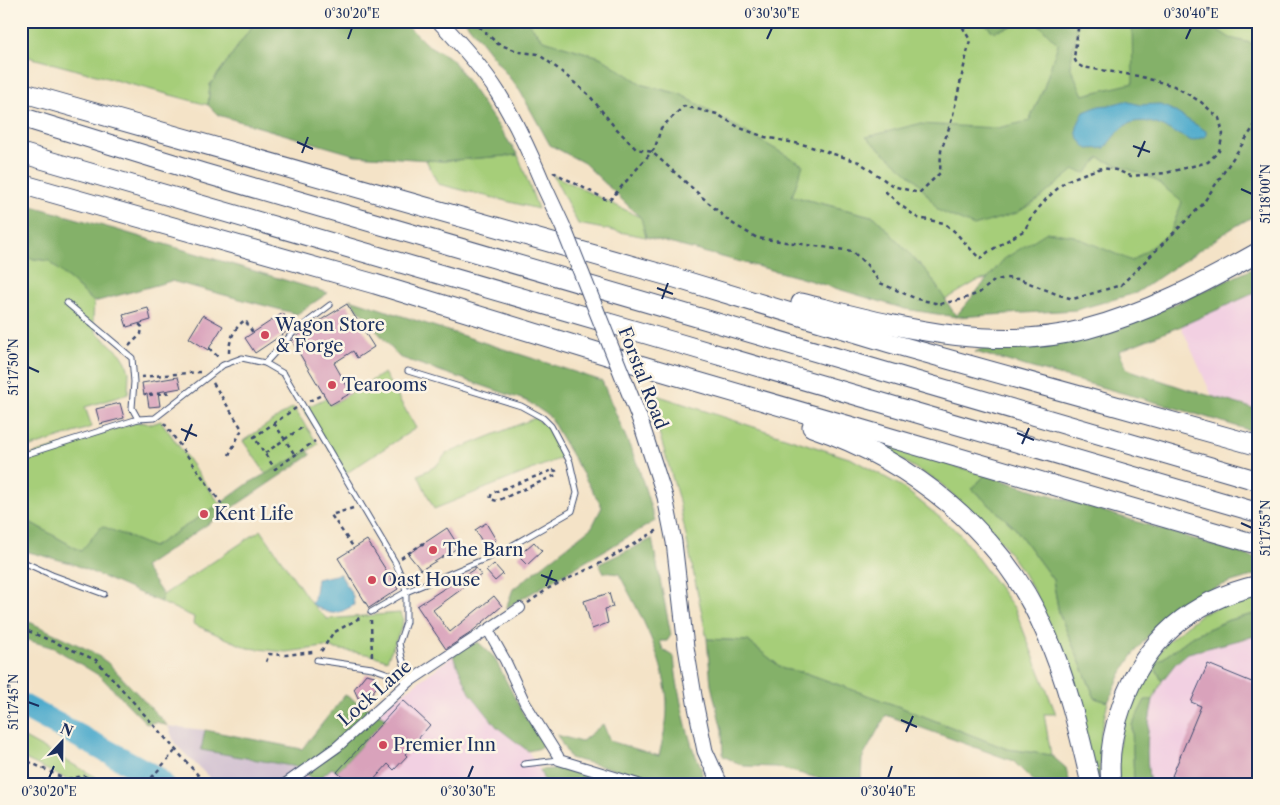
<svg xmlns="http://www.w3.org/2000/svg" width="1280" height="805" font-family="'Libre Caslon Text',serif">
<rect width="100%" height="100%" fill="#fcf5e5"/>
<filter id="ink" filterUnits="userSpaceOnUse"><feTurbulence type="fractalNoise" baseFrequency=".02" numOctaves="2"/><feDisplacementMap in="SourceGraphic" scale="10" xChannelSelector="R" yChannelSelector="G"/><feConvolveMatrix kernelMatrix="1 2 1 2 8 2 1 2 1" color-interpolation-filters="sRGB"/></filter>
<filter id="wash" filterUnits="userSpaceOnUse"><feTurbulence type="fractalNoise" baseFrequency=".0096" numOctaves="4" result="noise"/><feDisplacementMap in="SourceGraphic" scale="20" xChannelSelector="R" yChannelSelector="G"/><feGaussianBlur stdDeviation="1.12" result="paint"/><feColorMatrix in="noise" values="0 0 0 0 0 0 0 0 0 0 0 0 0 0 0 0 0 1.4 0 .05"/><feComposite in="paint" operator="in"/></filter>
<g filter="url(#wash)">
<rect width="100%" height="100%" fill="#f4e3c7"/>
<g fill="#f2d0e2">
<polygon points="1259,291 1259,409 1212,396 1181,326"/>
<polygon points="1259,635 1259,784 1150,784 1147,768 1147,743 1149,717 1153,700 1162,681 1176,662 1188,653"/>
<polygon points="453,656 497,727 528,751 540,770 545,784 296,784 299,777 403,693"/>
</g>
<polygon fill="#cfbed0" points="168,726 205,730 202,750 297,767 273,784 216,784 175,744"/>
<g fill="#a6ce79" stroke="#607e6c">
<polygon points="21,21 256,21 210,85 208,105 21,55"/>
<polygon points="527,21 1259,21 1259,178 1124,280 1006,275 977,281 945,300 928,273 875,217 792,196 802,165 680,94 643,85 600,57 543,40"/>
<polygon points="518,155 538,209 438,184 426,160 443,161"/>
<polygon points="553,175 642,218 646,237 578,224"/>
<polygon points="21,257 49,261 94,302 93,319 96,332 121,354 126,362 129,372 128,394 85,407 92,427 21,450"/>
<polygon points="384,373 416,428 345,474 303,409 326,398 331,405"/>
<polygon points="647,392 852,459 901,486 959,533 1015,609 1056,714 1044,714 1051,755 1007,749 900,707 806,673 783,669 748,641 707,639 678,497"/>
<polygon points="293,407 318,444 269,478 243,441"/>
<polygon points="535,418 549,428 561,458 434,509 418,475 436,466 446,454"/>
<polygon points="161,421 220,504 153,547 131,539 81,551 21,517 21,458 138,422 152,424"/>
<polygon points="868,440 985,475 972,489 1015,528 1053,580 1059,613 1095,698 1108,702 1101,731 1099,784 1042,606 1024,574 1003,544 980,520 940,483"/>
<polygon points="261,530 311,603 327,619 400,613 403,620 400,631 387,660 372,655 324,647 286,652 248,648 193,624 194,617 160,602 163,595"/>
<polygon points="1259,593 1259,613 1229,620 1194,635 1154,665 1162,681 1153,700 1145,701 1132,725 1134,784 1118,784 1118,749 1128,703 1166,643 1202,613"/>
<polygon points="21,736 96,777 93,784 76,784 21,757"/>
</g>
<g fill="#84b169" stroke="#507064">
<polygon points="256,21 403,21 426,44 452,59 518,155 443,161 355,155 218,115 208,105 210,85"/>
<polygon points="465,21 527,21 543,40 600,57 643,85 680,94 803,165 792,196 875,217 928,273 956,316 1004,259 1047,232 1074,236 1132,261 1170,233 1182,202 1154,179 1099,158 1086,173 1074,170 1039,199 1017,213 974,226 939,211 917,181 866,137 918,124 997,128 1029,121 1043,90 1058,44 1035,21 1079,21 1070,66 1083,95 1133,83 1132,21 1204,21 1230,38 1259,45 1259,213 1231,229 1136,293 1076,310 956,317 905,309 798,277 646,237 641,218 584,163 550,145 520,91"/>
<polygon points="983,21 1028,21 993,32"/>
<polygon points="21,203 114,229 328,293 297,314 171,281 94,302 49,261 21,257"/>
<polygon points="1259,266 1259,291 1181,326 1119,351 1127,369 1186,389 1259,410 1259,433 1169,406 975,352 985,347 1110,333"/>
<polygon points="350,299 602,381 638,466 655,521 506,608 513,589 592,527 602,507 549,416 527,401 399,357"/>
<polygon points="308,451 311,455 144,567 163,595 160,602 71,563 21,550 21,517 81,551 102,526 153,547 220,504 249,483"/>
<path d="M 985,475 L 1259,559 L 1256,575 C 1238,580 1218,585 1202,594 C 1168,611 1140,641 1121,674 C 1116,683 1113,693 1108,702 L 1095,698 L 1059,613 L 1053,580 L 1015,528 L 972,489 Z"/>
<path d="M 652,539 L 671,635 L 667,641 L 660,641 L 663,650 L 674,657 C 677,687 683,717 692,746 C 695,757 702,764 702,775 L 695,784 L 673,784 L 570,758 L 557,735 L 581,742 L 603,724 L 610,741 L 659,756 C 662,741 667,725 667,710 C 668,664 641,615 619,574 L 603,572 L 599,564 Z"/>
<polygon points="1259,613 1259,635 1188,653 1176,663 1162,681 1154,665 1194,635 1229,620"/>
<polygon points="21,618 91,651 108,663 168,726 157,722 147,724 100,676 54,648 21,638"/>
<polygon points="707,639 748,641 783,669 806,673 900,707 1007,749 1051,755 1066,768 1070,784 1036,784 1013,761 886,715 862,759 861,784 840,784 776,767 744,766 723,756 722,730 711,685"/>
<polygon points="478,642 494,657 522,712 542,742 541,748 528,751 497,727 470,693 453,656 464,648"/>
<polygon points="345,695 386,718 337,772 332,768 315,782 297,767 201,750 205,730 302,749"/>
<path d="M 1145,700 L 1153,700 C 1147,728 1145,755 1150,784 L 1134,784 L 1132,725 Z"/>
<polygon points="568,768 624,784 545,784 540,770"/>
</g>
<g fill="#4daacc" stroke="#346c95">
<path d="M 1125,101 L 1140,105 L 1159,104 L 1172,110 L 1206,131 L 1206,136 L 1192,141 C 1172,133 1149,113 1126,125 C 1118,130 1111,140 1105,148 L 1088,149 C 1073,135 1074,130 1084,112 L 1099,106 L 1110,105 Z"/>
<path d="M 340,574 L 353,596 L 354,605 C 333,617 330,615 311,603 L 314,599 L 317,579 Z"/>
</g>
<g fill="none" stroke-linecap="round" stroke-linejoin="round">
<polyline stroke="#4daacc" stroke-width="24" points="21,705 155,777 162,784"/>
</g>
<g id="blocks">
<g fill="#d9a2bb">
<polygon points="347,304 374,347 357,358 353,351 334,363 351,393 330,405 292,341 303,331"/>
<polygon points="148,308 151,320 127,327 123,315"/>
<polygon points="283,313 292,328 255,353 245,338"/>
<polygon points="203,315 223,326 208,350 189,338"/>
<polygon points="178,377 181,388 158,392 160,406 149,407 147,394 144,395 142,383"/>
<polygon points="120,403 124,418 100,424 96,409"/>
<polygon points="486,523 496,540 485,546 475,530"/>
<polygon points="447,528 459,547 421,570 408,554"/>
<polygon points="367,540 398,589 369,608 338,558"/>
<polygon points="534,542 542,551 527,565 518,556"/>
<polygon points="494,564 503,574 495,581 486,571"/>
<polygon points="476,568 481,575 433,610 450,632 494,596 502,606 469,634 446,649 417,606"/>
<polygon points="609,593 613,607 605,609 608,623 592,629 584,601"/>
<polygon points="1208,664 1259,685 1259,784 1191,784 1172,776 1201,706 1191,702"/>
<polygon points="366,674 375,676 379,684 367,699 358,698 354,689"/>
<polygon points="403,700 430,725 405,754 407,756 394,770 388,764 370,784 350,784 337,772"/>
</g>
</g>
</g>
<g filter="url(#ink)">
<use href="#blocks" fill-opacity="0" stroke="#3c4a6e" stroke-width="1"/>
<g fill="none" stroke-linecap="round" stroke-linejoin="round">
<defs>
<g id="lane">
<polyline points="67,303 132,358 134,382 132,408 138,419 155,418 223,365 242,358 265,363 284,374 395,562 404,583 406,592 371,612"/>
<polyline points="265,363 293,333 330,305"/>
<polyline points="408,371 521,406 543,418 551,426 570,462 577,493 572,511 499,553 406,592 406,622 399,643 402,658 410,681"/>
<polyline points="21,456 138,419"/>
<polyline points="21,561 52,575 104,594"/>
<polyline points="317,660 372,668 409,681"/>
<polyline points="524,764 559,760"/>
</g>
<g id="street">
<polyline points="488,630 505,660 525,703 558,756 559,760 638,784"/>
<polyline points="285,784 337,747 410,681 520,608"/>
</g>
<g id="secondary">
<path d="M 439,21 C 460,43 482,67 498,93 C 516,122 530,153 543,184"/>
<polyline points="639,417 665,497 674,542 686,647 695,702 705,751 720,784"/>
</g>
<g id="highway">
<polyline points="21,92 672,277 890,343 1259,446"/>
<polyline points="21,117 203,173 1259,481"/>
<polyline points="21,153 674,342 1259,513"/>
<polyline points="21,184 375,284 626,361 1259,545"/>
<path d="M 801,303 C 892,325 991,354 1086,329 C 1147,313 1204,283 1259,252"/>
<path d="M 812,427 C 913,461 1002,532 1045,631 C 1067,680 1079,732 1091,784"/>
<path d="M 1111,784 C 1108,757 1113,730 1122,705 C 1145,640 1192,600 1259,585"/>
</g>
</defs>
<use href="#lane" stroke="#3c4a6e" stroke-width="7"/>
<use href="#street" stroke="#3c4a6e" stroke-width="12"/>
<use href="#secondary" stroke="#3c4a6e" stroke-width="17"/>
<use href="#highway" stroke="#3c4a6e" stroke-width="21"/>
<g stroke="#3c4a6e" stroke-width="2.5" stroke-dasharray="4 4" stroke-linecap="butt">
<polyline points="473,21 498,44 520,52 538,54 557,68 589,95 613,125 636,149 652,152 730,222 757,238 852,251 867,265 880,283 917,299 940,304 963,299 979,293 994,281 1005,278 1019,279 1059,295 1073,299 1121,285 1202,205 1259,119"/>
<polyline points="553,172 609,201 655,148 661,128 684,106 717,114 740,128 765,137 805,145 859,162 893,186 919,193 940,173 941,151 952,119 970,40 959,21"/>
<polyline points="885,191 899,204 918,218 944,223 954,231 980,259 988,252 1025,230 1030,219 1047,198 1066,181 1086,173 1102,168 1116,170 1131,176 1166,173 1208,162 1219,151 1223,134 1219,118 1201,102 1174,86 1138,76 1082,67 1077,64 1074,58 1079,21"/>
<polyline points="129,346 141,334 142,327 138,323"/>
<polyline points="209,348 219,358"/>
<path d="M 229,353 C 229,340 234,328 245,320 L 253,333"/>
<polyline points="141,377 200,372"/>
<polyline points="213,383 242,429 229,455"/>
<polyline points="149,395 172,392"/>
<polyline points="309,401 324,394"/>
<polyline points="296,408 254,437 275,469 315,441"/>
<polyline points="164,423 223,506"/>
<polyline points="274,423 295,455"/>
<polyline points="265,453 304,426"/>
<polygon points="553,470 556,471 556,475 497,501 490,499 492,493"/>
<polyline points="353,508 331,515 354,548"/>
<polyline points="401,558 427,541"/>
<polyline points="528,603 549,588 599,564 658,530"/>
<polyline points="371,620 372,659"/>
<polyline points="21,628 96,660 206,784"/>
<polyline points="321,651 322,650 333,633 363,616"/>
<polyline points="266,662 269,654 286,655 313,652"/>
<polyline points="21,758 75,784"/>
<polyline points="68,779 84,776 100,784"/>
<polyline points="146,784 175,751"/>
</g>
<use href="#lane" stroke="#fff" stroke-width="5"/>
<use href="#street" stroke="#fff" stroke-width="10"/>
<use href="#secondary" stroke="#fff" stroke-width="15"/>
<use href="#highway" stroke="#fff" stroke-width="19"/>
<defs>
<polyline id="secondary-bridge" points="543,184 563,227 639,417"/>
</defs>
<use href="#secondary-bridge" stroke="#3c4a6e" stroke-width="17" stroke-linecap="butt"/>
<use href="#secondary-bridge" stroke="#fff" stroke-width="15"/>
</g>
</g>
<path fill="none" stroke="#1b2f5e" stroke-width="2" d="M 348,39 L 352,28M 767,39 L 772,28M 1186,39 L 1191,28M 297,142 L 313,149M 1133,146 L 1150,152M 302,153 L 308,137M 1138,157 L 1145,141M 1241,189 L 1252,194M 657,288 L 673,294M 662,299 L 668,283M 28,367 L 39,372M 181,429 L 197,436M 1017,433 L 1034,440M 185,441 L 192,424M 1022,444 L 1029,428M 1241,523 L 1252,528M 541,575 L 557,581M 546,586 L 552,570M 28,702 L 39,706M 901,720 L 917,727M 906,732 L 913,716M 49,778 L 54,766M 468,778 L 473,766M 888,778 L 892,766"/>
<g fill="#d1495b" stroke="#fcf5e5" stroke-width="2">
<circle cx="265" cy="335" r="5"/>
<circle cx="332" cy="385" r="5"/>
<circle cx="204" cy="514" r="5"/>
<circle cx="433" cy="550" r="5"/>
<circle cx="372" cy="580" r="5"/>
<circle cx="383" cy="745" r="5"/>
</g>
<g text-anchor="middle" stroke-width="5" stroke-linejoin="round" paint-order="stroke">
<g font-size="18" fill="#1b2f5e" stroke="#fcf5e5" text-anchor="start">
<text x="275" y="331">Wagon Store<tspan x="275" dy="21">&amp; Forge</tspan></text>
<text x="342" y="391">Tearooms</text>
<text x="214" y="520">Kent Life</text>
<text x="443" y="556">The Barn</text>
<text x="382" y="586">Oast House</text>
<text x="393" y="751">Premier Inn</text>
</g>
<g font-size="18" fill="#1b2f5e" stroke="#fcf5e5">
<text transform="translate(643 378) rotate(69)" y="6">Forstal Road</text>
<text transform="translate(375 693) rotate(-41)" y="6">Lock Lane</text>
</g>
</g>
<rect width="1280" height="805" fill="none" stroke="#fcf5e5" stroke-width="55"/>
<g transform="translate(62 742) rotate(22)" stroke="#fcf5e5" stroke-width="4" paint-order="stroke">
<path d="M0-4L9 19L0 12L-9 19Z" fill="#1b2f5e"/>
<text y="-8" font-size="14" font-weight="bold" text-anchor="middle" fill="#1b2f5e">N</text>
</g>
<rect x="28" y="28" width="1224" height="750" fill="none" stroke="#1b2f5e" stroke-width="2"/>
<g font-size="12" text-anchor="middle" fill="#1b2f5e">
<text x="352" y="18">0°30'20"E</text>
<text x="772" y="18">0°30'30"E</text>
<text x="1191" y="18">0°30'40"E</text>
<text transform="translate(1266 194) rotate(-90)" y="4">51°18'00"N</text>
<text transform="translate(14 367) rotate(-90)" y="4">51°17'50"N</text>
<text transform="translate(1266 528) rotate(-90)" y="4">51°17'55"N</text>
<text transform="translate(14 702) rotate(-90)" y="4">51°17'45"N</text>
<text x="49" y="796">0°30'20"E</text>
<text x="468" y="796">0°30'30"E</text>
<text x="888" y="796">0°30'40"E</text>
</g>
</svg>
